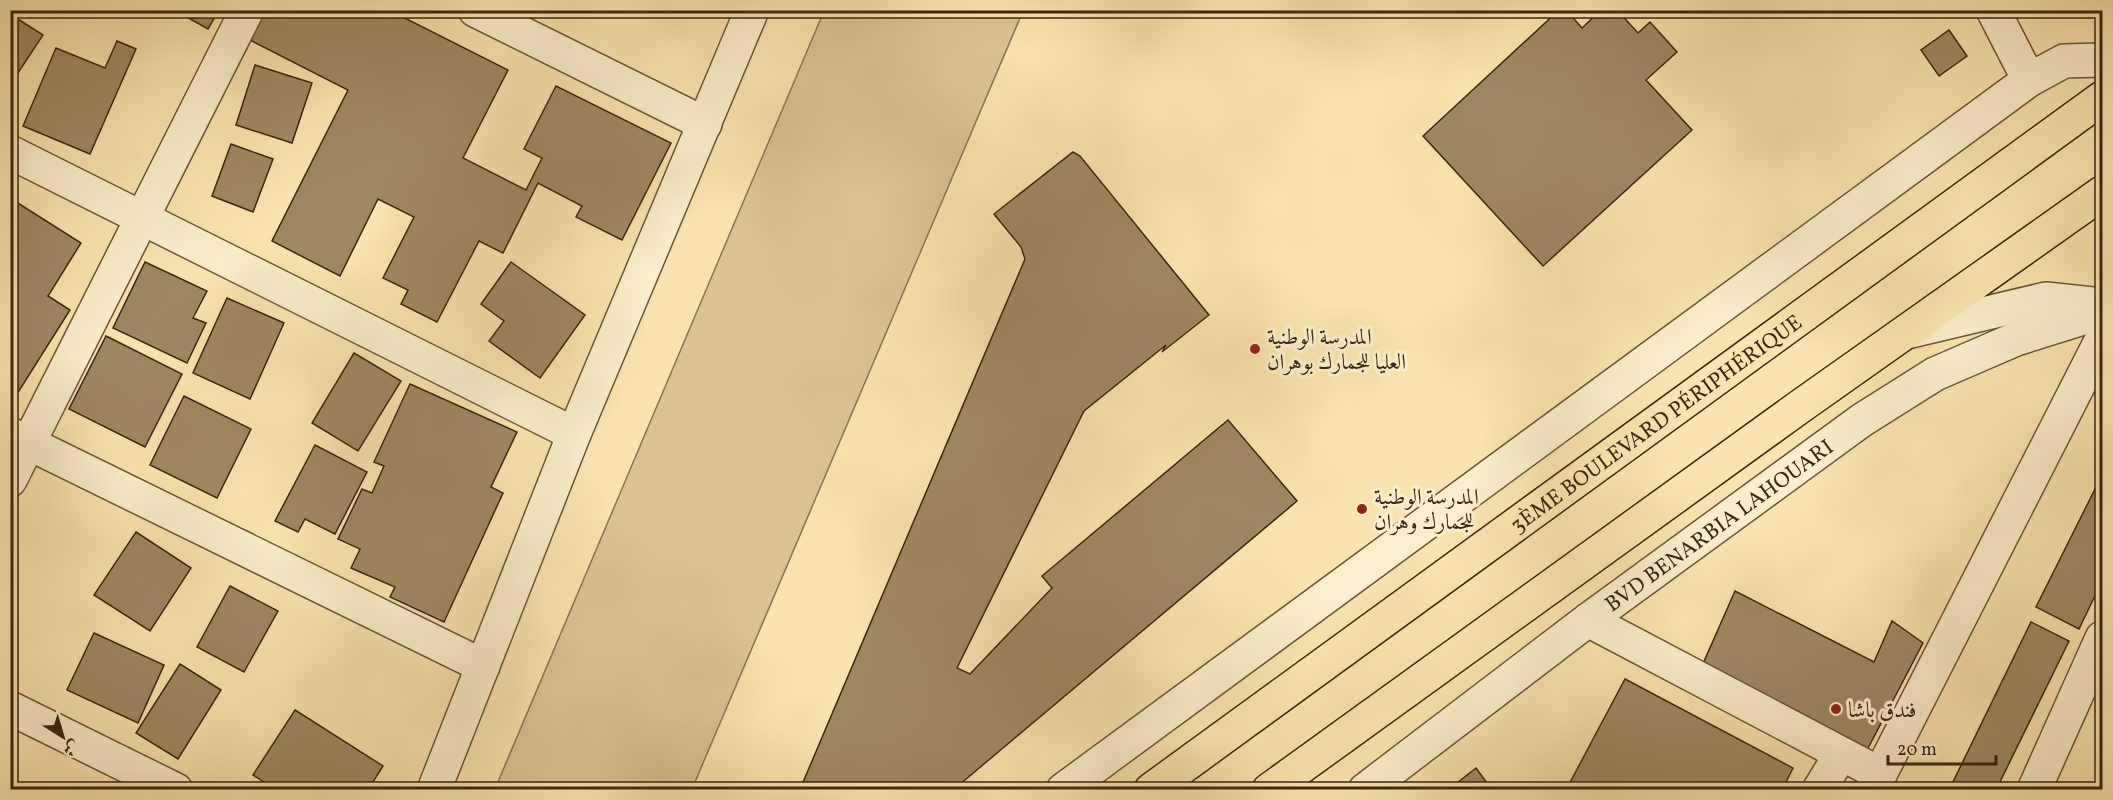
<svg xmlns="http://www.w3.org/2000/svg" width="2113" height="800" font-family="Vollkorn,Amiri,serif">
<rect width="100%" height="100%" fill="#fae3b0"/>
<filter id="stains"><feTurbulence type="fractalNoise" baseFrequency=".00333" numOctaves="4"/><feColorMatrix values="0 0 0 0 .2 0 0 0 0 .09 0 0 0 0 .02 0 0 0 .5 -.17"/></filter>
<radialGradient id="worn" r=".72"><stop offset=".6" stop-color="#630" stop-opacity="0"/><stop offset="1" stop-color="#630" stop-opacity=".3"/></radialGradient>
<polygon fill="#d9c395" stroke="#8a7453" stroke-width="1.5" points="824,11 1023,11 692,789 495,789"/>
<g fill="#9e8864" stroke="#3a2611" stroke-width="1.5">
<polygon points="174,10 219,10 208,29"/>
<polygon points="253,10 389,10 508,70 463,158 526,190 542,158 524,149 556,86 671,143 622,240 576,217 582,206 538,183 503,253 479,241 437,322 401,304 408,290 383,278 414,217 378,199 340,276 272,241 348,90 240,35"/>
<polygon points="1559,10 1566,10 1582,28 1601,10 1617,10 1638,33 1650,22 1677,52 1646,80 1692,130 1543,266 1423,136"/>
<polygon points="10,14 43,35 10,85"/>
<polygon points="1949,30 1967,56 1939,76 1921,50"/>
<polygon points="117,41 136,49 90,154 23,126 56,48 105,68"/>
<polygon points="255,65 312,83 292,143 236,125"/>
<polygon points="231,144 273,159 253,212 212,196"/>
<polygon points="1073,152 1080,156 1209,315 1162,352 1166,345 1084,411 957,668 970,674 1052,588 1042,576 1228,420 1297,501 953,790 807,790 801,787 1025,259 1021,247 994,214"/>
<polygon points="13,200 81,243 48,296 70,310 17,394 10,390 10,205"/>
<polygon points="145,262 207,291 193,318 206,323 187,363 113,328"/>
<polygon points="511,262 585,315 540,378 489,341 504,321 481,304"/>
<polygon points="227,298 284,323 250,399 193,373"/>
<polygon points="106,336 182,374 145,447 69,409"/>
<polygon points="354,353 401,381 358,451 312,423"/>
<polygon points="410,384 517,432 491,487 503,493 444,622 390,597 395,587 351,568 360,549 338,539 362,489 372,493 384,466 374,462"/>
<polygon points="184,396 251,429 217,498 150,465"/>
<polygon points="315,445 367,472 335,534 305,519 298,532 275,521"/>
<polygon points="2102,475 2102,581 2079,629 2036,607"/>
<polygon points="136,532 191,568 150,631 94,595"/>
<polygon points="230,586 278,611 244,672 197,647"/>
<polygon points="1735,591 1874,662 1892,621 1923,643 1866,752 1702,666"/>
<polygon points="2031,622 2069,641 1996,790 1949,790"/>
<polygon points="94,633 164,665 138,723 67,690"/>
<polygon points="180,664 221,690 178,759 136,733"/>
<polygon points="1625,679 1793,768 1782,790 1566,790"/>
<polygon points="295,710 383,766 368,790 276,790 253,775"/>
<polygon points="1476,768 1492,790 1448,790"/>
</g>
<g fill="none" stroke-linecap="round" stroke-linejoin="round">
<defs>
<g id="minor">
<polyline points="475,10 705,124"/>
<polyline points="1993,10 2029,80"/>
<polyline points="10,152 574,434"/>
<polyline points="1907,332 2046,299 2102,305"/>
<polyline points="10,434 483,666"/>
<polyline points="10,480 247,10"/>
<polyline points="1588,620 1880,774"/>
<polyline points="10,708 176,790"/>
<polyline points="434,790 574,434 752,10"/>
<polyline points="1063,790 2029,80 2064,61 2102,60"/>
<path id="s1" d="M 1365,790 L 1588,620 L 1862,420 L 1935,374 L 2016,339 L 2102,312"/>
<polyline points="1819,790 1841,754"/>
<polyline points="1872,790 2102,339"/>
<polyline points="2034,790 2102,638"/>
</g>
<g id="highway">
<path id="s2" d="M 1151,790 L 2102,98"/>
<polyline points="1269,790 1798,408 2102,193"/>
</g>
</defs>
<use href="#minor" stroke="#6a5539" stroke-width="36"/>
<use href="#highway" stroke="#3a2611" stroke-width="36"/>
<use href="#minor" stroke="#fcedcc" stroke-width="33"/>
<use href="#highway" stroke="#fae3b0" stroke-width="33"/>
</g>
<g fill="#8f2418" stroke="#fcedcc" stroke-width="2">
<circle cx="1255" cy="349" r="6"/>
<circle cx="1362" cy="509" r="6"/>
<circle cx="1836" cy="709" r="6"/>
</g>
<g text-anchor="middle" stroke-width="6" stroke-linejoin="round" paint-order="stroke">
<g font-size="22" fill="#3a2611" stroke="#fcedcc" text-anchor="start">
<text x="1267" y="344">المدرسة الوطنية<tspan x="1267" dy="25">العليا للجمارك بوهران</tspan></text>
<text x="1374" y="504">المدرسة الوطنية<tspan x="1374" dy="25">للجمارك وهران</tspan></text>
<text x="1848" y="717">فندق باشا</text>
</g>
<g font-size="22" fill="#3a2611" stroke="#fcedcc">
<text dy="8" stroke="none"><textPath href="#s2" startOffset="624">3ÈME BOULEVARD PÉRIPHÉRIQUE</textPath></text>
<text dy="8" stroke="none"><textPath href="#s1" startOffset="442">BVD BENARBIA LAHOUARI</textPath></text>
</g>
</g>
<rect width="2113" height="800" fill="none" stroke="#fae3b0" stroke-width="36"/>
<rect x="12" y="12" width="2089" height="776" fill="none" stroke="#3a2611" stroke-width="3"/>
<rect x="18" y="18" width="2077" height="764" fill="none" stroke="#3a2611" stroke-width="1.5"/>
<g transform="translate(63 737) rotate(143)" stroke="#fcedcc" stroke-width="4.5" paint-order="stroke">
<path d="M0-4.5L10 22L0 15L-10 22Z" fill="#3a2611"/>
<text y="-9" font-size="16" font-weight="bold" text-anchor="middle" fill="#3a2611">ش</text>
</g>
<path d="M1888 755v9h108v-9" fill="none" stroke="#3a2611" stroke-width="3"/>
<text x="1897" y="755" font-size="18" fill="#3a2611" stroke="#fcedcc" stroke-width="4.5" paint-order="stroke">20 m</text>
<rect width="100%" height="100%" filter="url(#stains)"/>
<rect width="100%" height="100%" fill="url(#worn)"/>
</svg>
